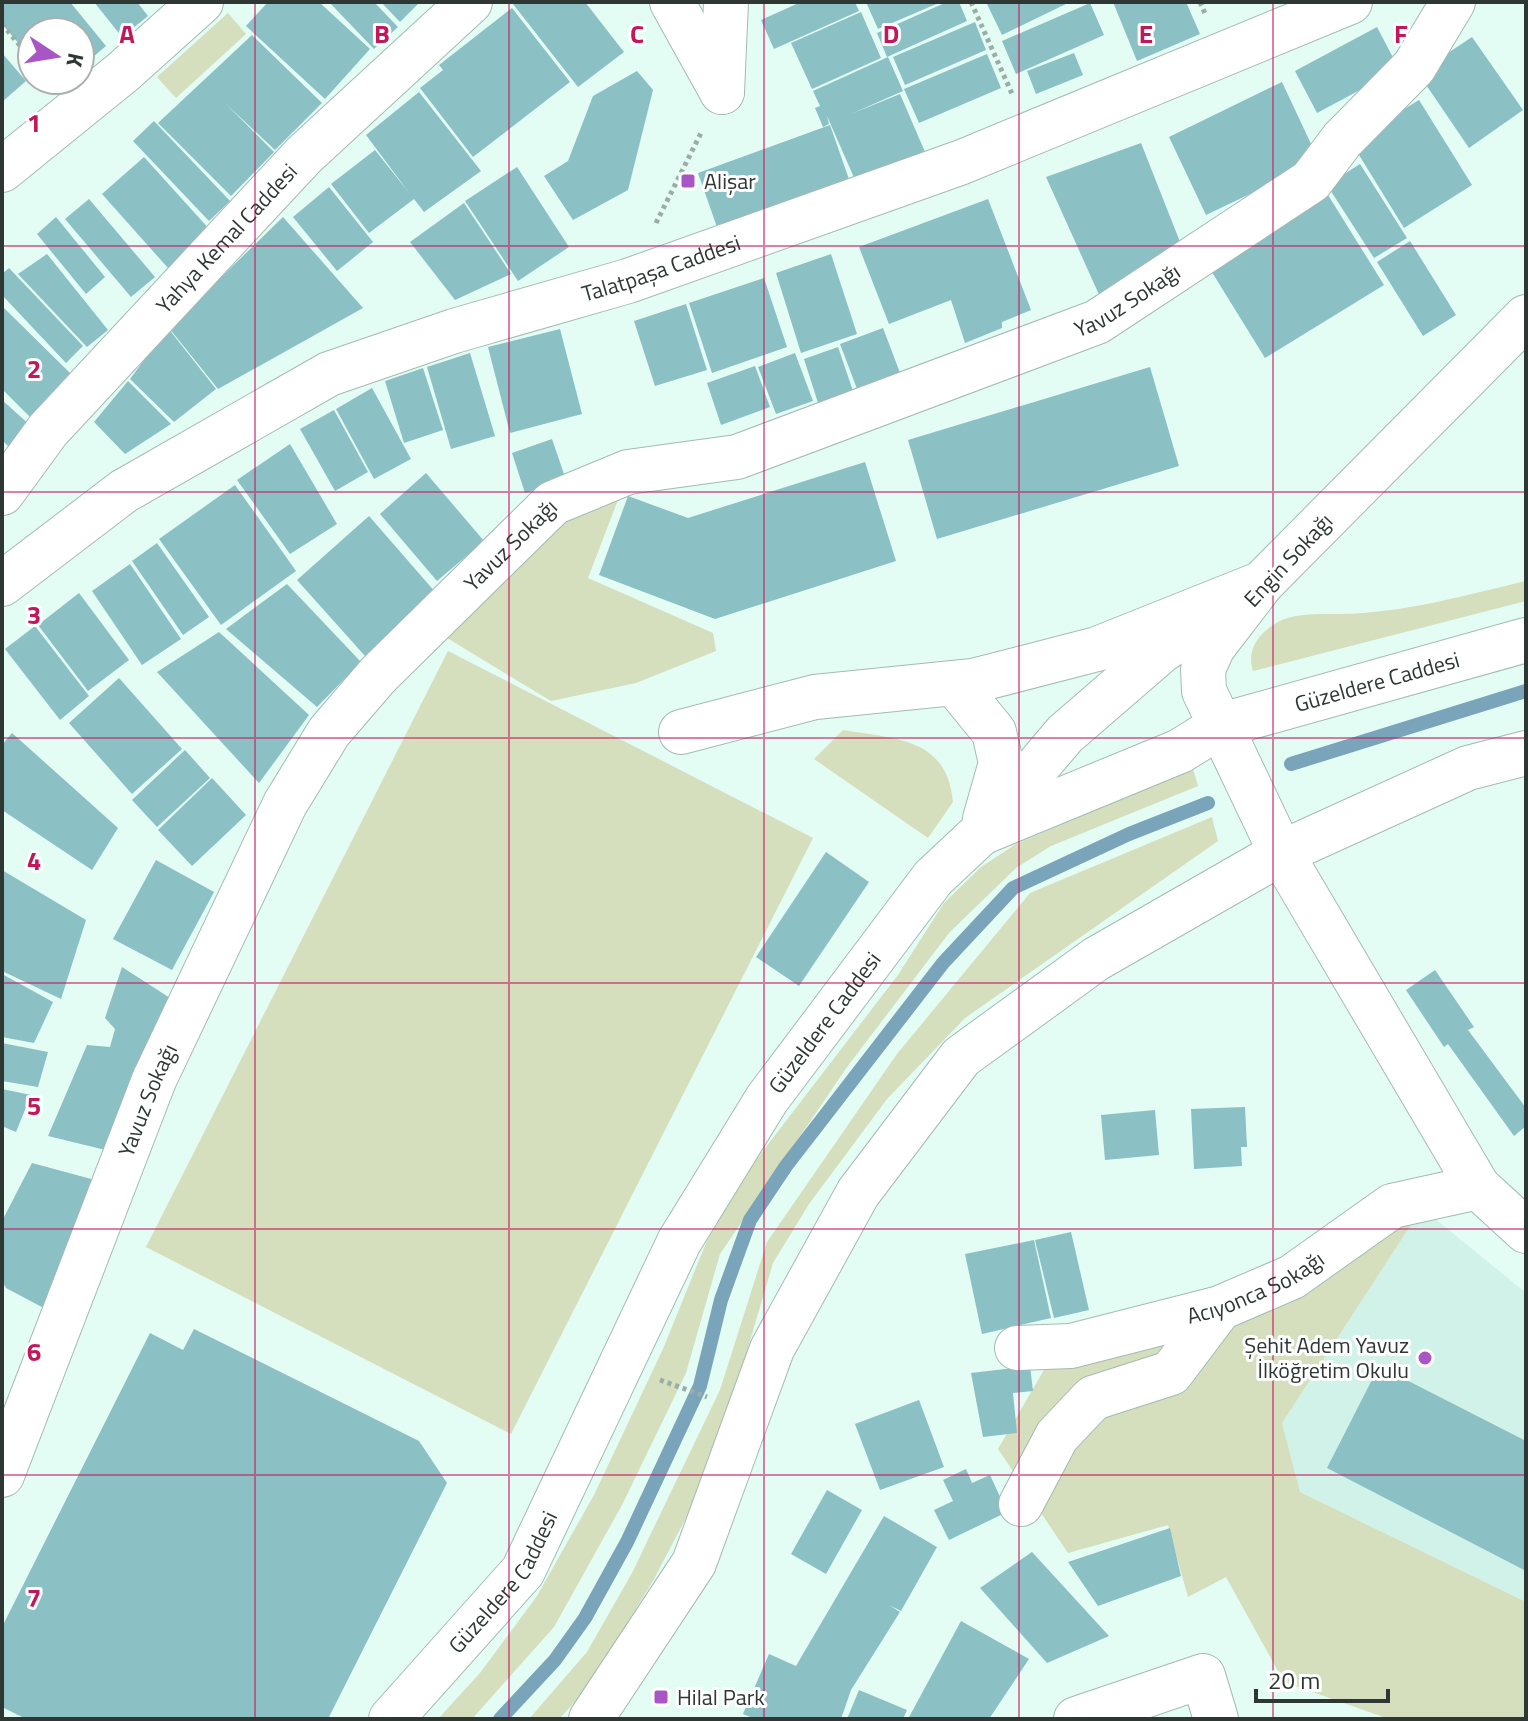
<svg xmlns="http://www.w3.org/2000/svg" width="1528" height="1721" font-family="'Titillium Web',sans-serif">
<rect width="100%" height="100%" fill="#e3fcf4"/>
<polygon fill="#d1f2e8" points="1422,1208 1526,1293 1526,1602 1300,1492 1282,1423"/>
<g fill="#d5debd">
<polygon points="228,13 246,34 176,98 157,77"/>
<path d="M 621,492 L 588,578 L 713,633 L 716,651 L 636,683 L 551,701 L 447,638 C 498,574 544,523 621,492 Z"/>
<path d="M 1526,581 L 1526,601 L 1253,671 C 1246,649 1259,633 1278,622 C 1293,613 1321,614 1339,614 C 1405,613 1462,596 1526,581 Z"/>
<polygon points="448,651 813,838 511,1434 146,1247"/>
<path d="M 843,730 C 895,739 947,737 953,802 L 928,838 L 814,759 Z"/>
<polygon points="1193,769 1198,786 1051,846 1016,868 949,933 847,1067 720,1254 686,1373 622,1505 554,1627 472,1719 438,1719 480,1673 537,1596 594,1495 663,1349 706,1243 743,1177 898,975 944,903 981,867 1016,844"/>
<polygon points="1212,817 1218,841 965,1018 887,1099 809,1204 773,1263 733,1398 697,1497 654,1579 588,1688 559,1719 529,1719 587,1652 632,1573 720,1390 767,1242 897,1054 1030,893"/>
<polygon points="1422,1208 1282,1423 1300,1492 1526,1602 1526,1719 1389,1719 1284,1682 1226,1577 1188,1597 1168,1525 1068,1553 998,1449 1048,1363"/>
</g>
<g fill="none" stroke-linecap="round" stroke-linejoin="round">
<g stroke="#7aa4ba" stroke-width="14">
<polyline points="1291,764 1526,691"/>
<polyline points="500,1719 555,1660 585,1618 627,1542 700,1386 721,1300 750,1220 786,1166 943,963 1013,888 1129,834 1208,803"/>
</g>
</g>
<g fill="#8bc0c5">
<polygon points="2,2 70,2 106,46 80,68 80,32 32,32 32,59 2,24"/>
<polygon points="94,2 137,2 148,16 122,37"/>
<polygon points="268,2 319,2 370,49 325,99 246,26"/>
<polygon points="329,2 374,2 398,27 374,49"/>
<polygon points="381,2 420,2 400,22"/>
<polygon points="516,2 585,2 624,52 578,87 513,4"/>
<polygon points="801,2 855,2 859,11 774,49 761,20"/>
<polygon points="866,2 941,2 878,29"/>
<polygon points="947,2 959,2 967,21 887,57 877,33"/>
<polygon points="986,2 1070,2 1002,35"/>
<polygon points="1113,2 1186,2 1200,34 1137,61"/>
<polygon points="1090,3 1104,35 1016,74 1002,41"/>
<polygon points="512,8 570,82 473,157 420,88 443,70 439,65"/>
<polygon points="861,12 881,58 812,89 791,43"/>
<polygon points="975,22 986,50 905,85 893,57"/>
<polygon points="1377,27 1399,69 1317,113 1295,71"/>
<polygon points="252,35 322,103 275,150 225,103 274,152 231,196 158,123"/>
<polygon points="1472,37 1523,110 1469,148 1418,73"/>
<polygon points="2,53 26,81 2,102"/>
<polygon points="1074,53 1083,75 1036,94 1027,71"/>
<polygon points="987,54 1001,88 919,123 904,89"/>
<polygon points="888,57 903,91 851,114 900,94 925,152 856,182 827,116 829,124 823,127 815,108 820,106 813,91"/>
<polygon points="637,71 653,90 628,190 573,220 544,176 568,161 593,96"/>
<polygon points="1282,82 1319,161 1206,215 1169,137"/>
<polygon points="419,92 481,171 424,212 414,199 369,233 331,184 375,150 410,194 366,135"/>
<polygon points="1419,100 1472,185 1404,228 1351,142"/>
<polygon points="154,121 230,201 209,221 133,141"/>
<polygon points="830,125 850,182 718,230 698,173"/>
<polygon points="1141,143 1182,247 1101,299 1046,177"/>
<polygon points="144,157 211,231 168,268 102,194"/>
<polygon points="1360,164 1407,238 1374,258 1327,185"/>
<polygon points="517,167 569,247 518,281 465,201"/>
<polygon points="329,187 373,242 337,271 293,217"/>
<polygon points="1328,195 1384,285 1265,358 1210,269"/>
<polygon points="89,199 155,277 131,297 65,219"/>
<polygon points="988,199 1031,310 1002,322 1002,328 965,343 951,300 889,324 859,247"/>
<polygon points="464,203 511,274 455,300 410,242"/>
<polygon points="56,217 105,277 86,294 37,234"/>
<polygon points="283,217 363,308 218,389 169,328"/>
<polygon points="1410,241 1456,315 1423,336 1377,262"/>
<polygon points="47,254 108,330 87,347 18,274"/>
<polygon points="831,254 857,334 801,353 776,273"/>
<polygon points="9,268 83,346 66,363 2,295 2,274"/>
<polygon points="764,278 787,347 712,373 689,303"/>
<polygon points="686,304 707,370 655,386 634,321"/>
<polygon points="2,306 73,376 31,418 2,389"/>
<polygon points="168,328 216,389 174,422 130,379"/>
<polygon points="883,328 905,386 862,402 840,344"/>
<polygon points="560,329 582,414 510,433 488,347"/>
<polygon points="838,347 854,394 819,406 804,359"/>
<polygon points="470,353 495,436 451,449 427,367"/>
<polygon points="795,353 813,401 776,414 758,367"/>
<polygon points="755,366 770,407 721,425 707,383"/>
<polygon points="1150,367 1179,466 937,539 908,440"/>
<polygon points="423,368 443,430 404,443 385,381"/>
<polygon points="128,381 171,424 125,454 94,422"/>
<polygon points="372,388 411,459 374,479 336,409"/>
<polygon points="2,400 31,426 10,448 2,440"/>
<polygon points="334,410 368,472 335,491 300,429"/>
<polygon points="552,439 566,480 525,493 512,453"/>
<polygon points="290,444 337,524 290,554 237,480"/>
<polygon points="865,462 896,561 715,619 599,575 628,496 688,518"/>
<polygon points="426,473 484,541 437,581 380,514"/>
<polygon points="235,485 296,571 221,625 159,539"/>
<polygon points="369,516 436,593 365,656 297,580"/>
<polygon points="157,543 209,617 183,635 132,561"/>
<polygon points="130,564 181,639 142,665 92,591"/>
<polygon points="287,584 361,662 317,707 226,629"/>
<polygon points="79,593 129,660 88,691 38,625"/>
<polygon points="35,626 89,696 60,720 5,649"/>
<polygon points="219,632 309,715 259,783 157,672"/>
<polygon points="119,678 182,749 132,794 69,723"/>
<polygon points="12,733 118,828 92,870 2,810 2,745"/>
<polygon points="185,750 210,778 157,827 132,800"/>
<polygon points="212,778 246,815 192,866 158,830"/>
<polygon points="826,852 869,882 799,986 756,957"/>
<polygon points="156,860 214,892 172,970 113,939"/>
<polygon points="2,870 86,920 61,999 2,971"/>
<polygon points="122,967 170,998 118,1153 48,1136 87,1045 110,1047 115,1029 105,1018"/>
<polygon points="1435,970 1474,1027 1468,1030 1526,1108 1526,1126 1514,1136 1448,1044 1444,1047 1406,990"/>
<polygon points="2,974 53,1002 34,1043 2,1037"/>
<polygon points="2,1043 48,1052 38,1087 2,1081"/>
<polygon points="2,1089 31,1095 16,1132 2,1126"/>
<polygon points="1245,1107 1247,1147 1241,1147 1242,1166 1194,1169 1191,1109"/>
<polygon points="1155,1110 1159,1155 1105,1160 1101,1115"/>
<polygon points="32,1163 106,1183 55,1314 6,1288 2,1281 2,1221"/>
<polygon points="1071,1232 1089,1310 1054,1318 1035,1240"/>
<polygon points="1034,1240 1051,1318 982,1334 965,1254"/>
<polygon points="194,1329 419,1441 447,1483 328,1719 26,1719 2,1707 2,1627 150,1333 183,1350"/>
<polygon points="1030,1366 1033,1391 1013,1393 1017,1433 983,1437 971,1373"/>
<polygon points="1379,1366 1526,1441 1526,1571 1327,1468"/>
<polygon points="919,1400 944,1467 880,1490 855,1424"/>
<polygon points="966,1469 972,1483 990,1475 1007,1512 949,1540 934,1510 953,1501 943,1480"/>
<polygon points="827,1490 862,1510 826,1574 791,1554"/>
<polygon points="884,1516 937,1547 901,1611 889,1605 900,1612 851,1690 841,1719 755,1719 743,1714 769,1654 796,1666"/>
<polygon points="1170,1528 1181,1576 1098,1606 1068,1562"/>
<polygon points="1032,1552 1109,1636 1047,1663 980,1588"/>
<polygon points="961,1621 1029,1659 989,1719 908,1719"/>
<polygon points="859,1690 907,1710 903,1719 847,1719"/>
</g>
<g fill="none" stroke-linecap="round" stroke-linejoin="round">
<defs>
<g id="minor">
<polyline points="672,2 722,92"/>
<polyline points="722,92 726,2"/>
<polyline points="2,170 123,72 201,2"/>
<polyline points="1526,317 1262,583 1213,647 1203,669 1204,691 1281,853 1478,1187 1526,1231"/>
<path id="s1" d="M 2,493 L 48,430 L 304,155 L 470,2"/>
<polyline points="954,683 994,732 1001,763 985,819"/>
<polyline points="681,732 815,697 973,681 1097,649 1260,584"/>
<polyline points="981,833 1065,734 1161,651 1197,627"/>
<path id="s2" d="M 1017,1348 L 1071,1346 L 1220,1308 L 1292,1277 L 1392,1206 L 1478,1187"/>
<path id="s3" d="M 2,1475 L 154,1080 L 285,804 L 329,732 L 378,675 L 553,503 L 628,472 L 737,457 L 1097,322 L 1311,181 L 1342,140 L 1414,67 L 1453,2"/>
<polyline points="1021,1504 1057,1436 1093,1398 1171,1373 1220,1308"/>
</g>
<g id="major">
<path id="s4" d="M 2,584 L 124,491 L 329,374 L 454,331 L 628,281 L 962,162 L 1350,2"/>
<path id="s5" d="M 391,1719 L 523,1571 L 679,1242 L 767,1099 L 933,878 L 981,833 L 1180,751 L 1222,725 L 1526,640"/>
<polyline points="591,1719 694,1563 772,1349 858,1193 961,1057 1096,959 1281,853 1468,768 1526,753"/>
<polyline points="1076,1719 1203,1676 1216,1719"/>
</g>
</defs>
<use href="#minor" stroke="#a3bbb3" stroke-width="46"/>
<use href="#major" stroke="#a3bbb3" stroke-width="46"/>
<g stroke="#9bada7" stroke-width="5" stroke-dasharray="4 4" stroke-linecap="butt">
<polyline points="971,2 1013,96"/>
<polyline points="1200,2 1206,16"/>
<polyline points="2,24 32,60"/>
<polyline points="656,223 702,131"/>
<polyline points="660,1380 707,1397"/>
</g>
<use href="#minor" stroke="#fff" stroke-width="44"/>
<use href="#major" stroke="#fff" stroke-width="44"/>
</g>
<path fill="none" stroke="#c2185b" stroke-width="2" stroke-opacity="0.55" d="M 255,2 L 255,1719M 509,2 L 509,1719M 764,2 L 764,1719M 1019,2 L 1019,1719M 1273,2 L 1273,1719M 2,246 L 1526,246M 2,492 L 1526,492M 2,738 L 1526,738M 2,983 L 1526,983M 2,1229 L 1526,1229M 2,1475 L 1526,1475"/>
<g fill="#a856c6" stroke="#fff" stroke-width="3">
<rect x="680" y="173" width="16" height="16" rx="4"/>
<circle cx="1425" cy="1358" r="8"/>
<rect x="653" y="1689" width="16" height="16" rx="4"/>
</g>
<g text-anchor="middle" stroke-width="6" stroke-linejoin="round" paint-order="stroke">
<g font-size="22" fill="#2e3734" stroke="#fff" text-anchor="start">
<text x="704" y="189">Alişar</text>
<text x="1409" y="1353" text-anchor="end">Şehit Adem Yavuz<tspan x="1409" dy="25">İlköğretim Okulu</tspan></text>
<text x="677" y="1705">Hilal Park</text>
</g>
<g font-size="22" fill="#2e3734" stroke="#fff">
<text dy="8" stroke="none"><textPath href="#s1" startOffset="340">Yahya Kemal Caddesi</textPath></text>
<text dy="8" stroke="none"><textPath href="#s4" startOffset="738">Talatpaşa Caddesi</textPath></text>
<text dy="8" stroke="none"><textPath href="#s3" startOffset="1746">Yavuz Sokağı</textPath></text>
<text dy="8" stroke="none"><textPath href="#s3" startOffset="1074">Yavuz Sokağı</textPath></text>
<text transform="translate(1288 560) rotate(-47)" y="8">Engin Sokağı</text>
<text dy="8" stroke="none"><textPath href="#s5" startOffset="1498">Güzeldere Caddesi</textPath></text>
<text dy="8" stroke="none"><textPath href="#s5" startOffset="826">Güzeldere Caddesi</textPath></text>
<text dy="8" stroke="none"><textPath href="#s3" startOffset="402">Yavuz Sokağı</textPath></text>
<text dy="8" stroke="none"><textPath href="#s2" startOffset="248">Acıyonca Sokağı</textPath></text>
<text dy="8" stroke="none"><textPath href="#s5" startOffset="178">Güzeldere Caddesi</textPath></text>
</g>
</g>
<g font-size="26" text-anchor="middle" font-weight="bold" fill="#c2185b" stroke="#fff" stroke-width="6" stroke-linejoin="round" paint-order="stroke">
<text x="127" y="43">A</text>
<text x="382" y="43">B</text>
<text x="637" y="43">C</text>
<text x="891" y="43">D</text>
<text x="1146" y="43">E</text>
<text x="1401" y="43">F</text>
<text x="34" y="132">1</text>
<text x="34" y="378">2</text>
<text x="34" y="624">3</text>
<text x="34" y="870">4</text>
<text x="34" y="1115">5</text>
<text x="34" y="1361">6</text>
<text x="34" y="1607">7</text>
</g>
<rect width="1528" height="1721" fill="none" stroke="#2e3734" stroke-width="8"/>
<g transform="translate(56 56) rotate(102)"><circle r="38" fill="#ffffff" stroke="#abafae" stroke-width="2"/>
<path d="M0-6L14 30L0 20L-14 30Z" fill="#a856c6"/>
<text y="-12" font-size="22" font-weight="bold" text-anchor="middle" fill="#2e3734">K</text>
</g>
<path d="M1256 1689v12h132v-12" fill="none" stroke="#2e3734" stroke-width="4"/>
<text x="1268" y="1689" font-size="24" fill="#2e3734" stroke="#ffffff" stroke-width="6" paint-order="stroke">20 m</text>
</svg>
